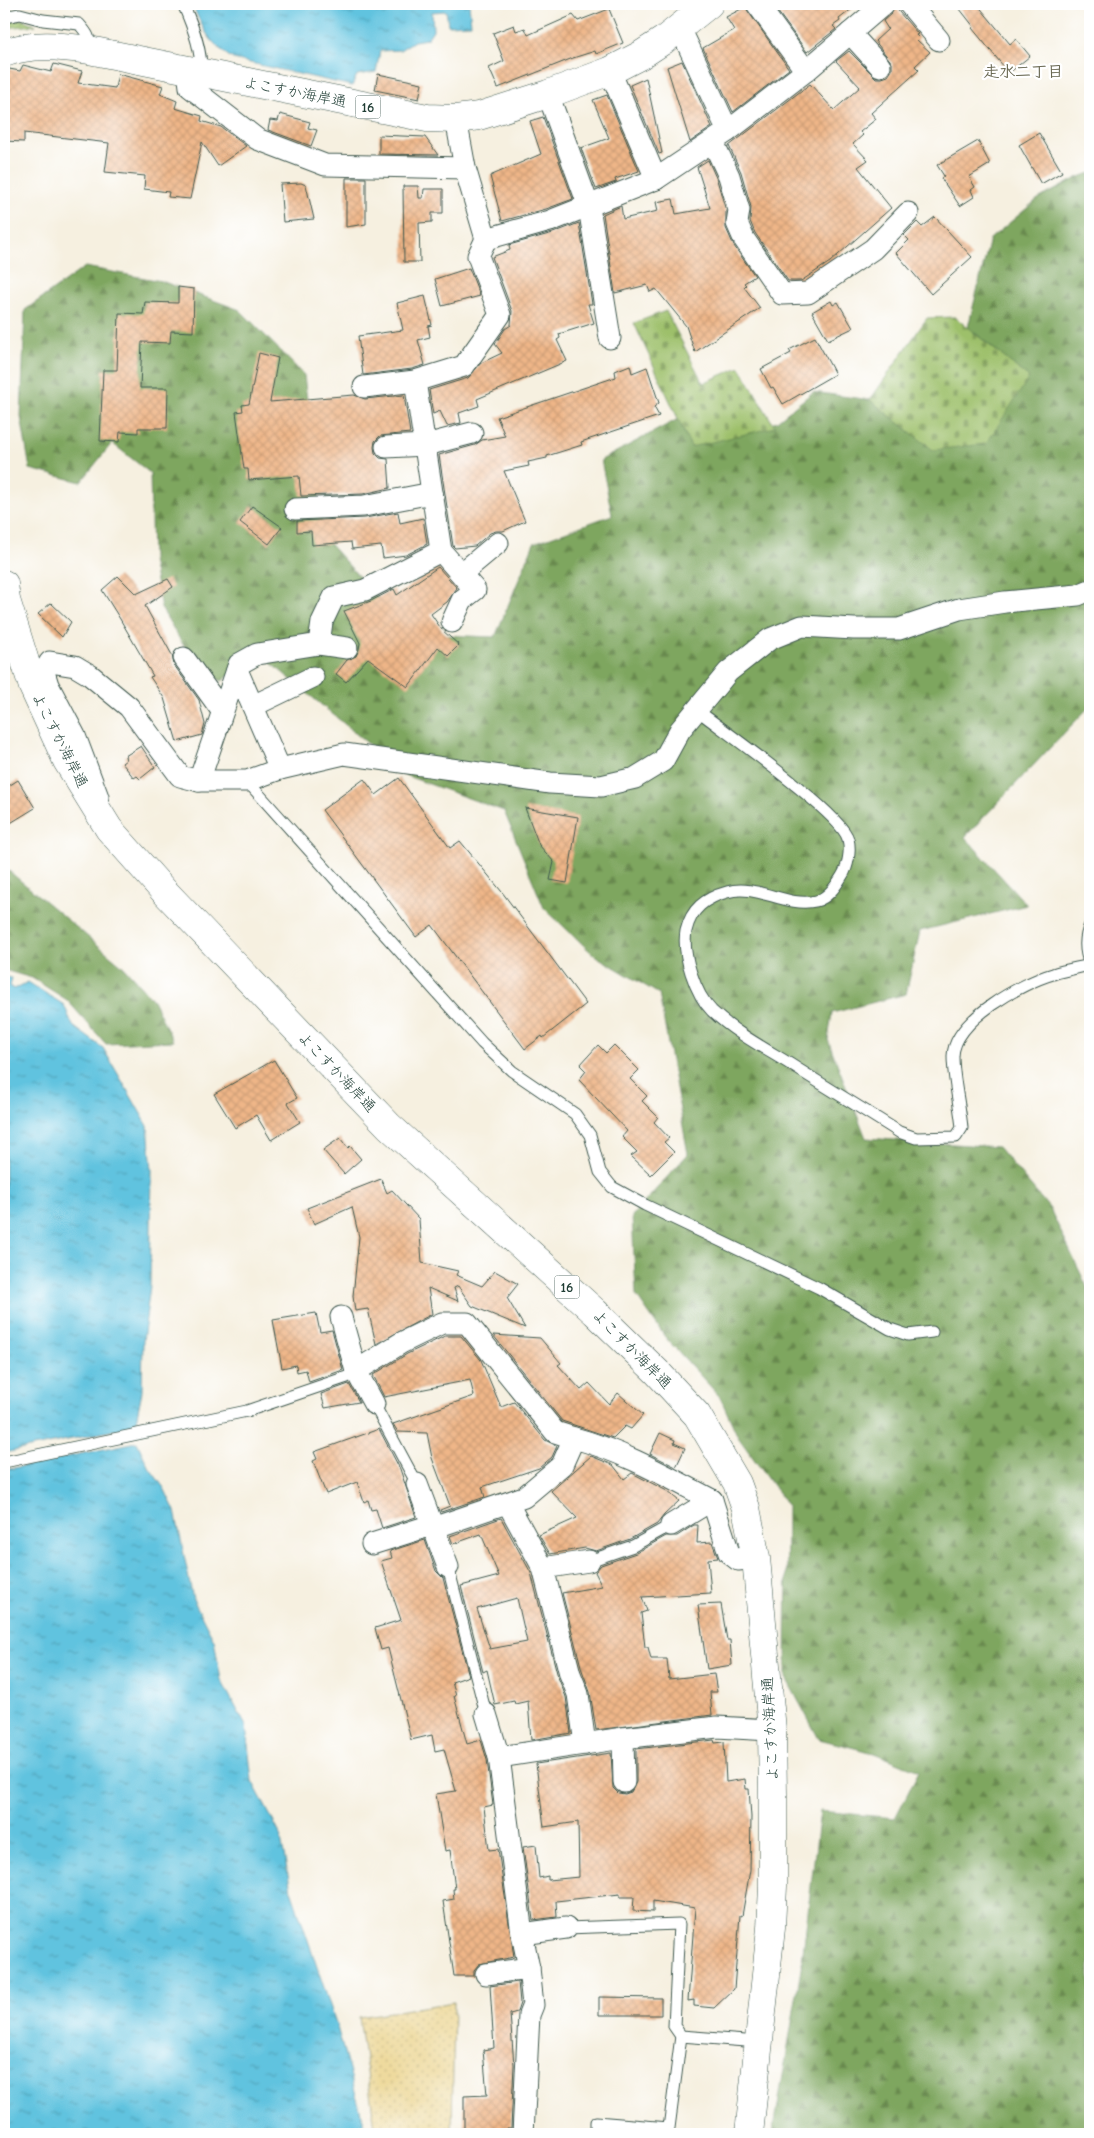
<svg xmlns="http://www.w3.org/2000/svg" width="1094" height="2138" font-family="'Comic Neue','Klee One',sans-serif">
<defs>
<pattern id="grass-dots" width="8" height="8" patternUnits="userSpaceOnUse" patternTransform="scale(1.25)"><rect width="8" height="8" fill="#9dc06a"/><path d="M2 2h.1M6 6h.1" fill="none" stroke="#7f9d58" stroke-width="1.8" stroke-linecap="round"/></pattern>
<pattern id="forest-firs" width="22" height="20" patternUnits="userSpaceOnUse" patternTransform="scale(1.25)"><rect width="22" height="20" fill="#7ea65e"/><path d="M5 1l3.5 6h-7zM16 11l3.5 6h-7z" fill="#67884e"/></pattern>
<pattern id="sand-dots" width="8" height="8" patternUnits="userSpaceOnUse" patternTransform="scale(1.25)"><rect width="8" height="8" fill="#eeda9e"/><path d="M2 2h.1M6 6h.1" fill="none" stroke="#ccbc89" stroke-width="1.8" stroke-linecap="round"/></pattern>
<pattern id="cemetery-stones" width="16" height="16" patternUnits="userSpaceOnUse" patternTransform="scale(1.25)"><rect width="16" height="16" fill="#9dc06a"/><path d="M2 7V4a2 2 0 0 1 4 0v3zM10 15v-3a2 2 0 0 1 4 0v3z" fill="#7f9d58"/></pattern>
<pattern id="water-ripples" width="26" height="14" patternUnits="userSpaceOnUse" patternTransform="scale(1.25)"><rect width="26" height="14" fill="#61c3df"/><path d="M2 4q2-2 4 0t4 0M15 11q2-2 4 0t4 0" fill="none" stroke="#4fa0b6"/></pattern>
<pattern id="building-cross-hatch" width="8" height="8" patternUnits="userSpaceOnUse" patternTransform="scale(1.25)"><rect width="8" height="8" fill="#efb688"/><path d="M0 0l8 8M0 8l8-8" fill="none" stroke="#cc9d76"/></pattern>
</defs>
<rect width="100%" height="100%" fill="#fff"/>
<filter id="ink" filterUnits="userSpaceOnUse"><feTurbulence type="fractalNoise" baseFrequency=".02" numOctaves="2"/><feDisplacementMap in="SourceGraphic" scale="10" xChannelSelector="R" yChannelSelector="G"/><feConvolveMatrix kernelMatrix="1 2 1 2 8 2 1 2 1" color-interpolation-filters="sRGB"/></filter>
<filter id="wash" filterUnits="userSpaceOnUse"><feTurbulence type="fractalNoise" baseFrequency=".0096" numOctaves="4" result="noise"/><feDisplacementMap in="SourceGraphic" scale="20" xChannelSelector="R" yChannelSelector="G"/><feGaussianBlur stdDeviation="1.12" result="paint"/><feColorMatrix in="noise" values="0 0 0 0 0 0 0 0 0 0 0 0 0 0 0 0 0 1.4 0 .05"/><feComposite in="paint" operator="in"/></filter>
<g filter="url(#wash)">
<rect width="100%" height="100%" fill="#f6f0e0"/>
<polygon fill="url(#grass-dots)" stroke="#5e7e4f" points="21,19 36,25 4,28 4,21"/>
<g fill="url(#forest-firs)" stroke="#4e7249">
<polygon points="1090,173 1090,706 965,837 1027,905 920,931 906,994 832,1013 828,1040 866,1138 998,1147 1050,1209 1090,1293 1090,2134 773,2134 801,1969 820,1811 895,1818 919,1771 874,1753 819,1739 786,1678 787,1505 738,1437 720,1397 665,1337 636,1295 632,1216 688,1154 659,994 594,955 544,908 504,811 407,776 265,658 237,670 222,681 197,668 161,608 152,560 150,473 112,443 81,482 30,469 21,417 25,310 85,267 161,281 240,310 304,375 324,538 411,634 495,637 534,543 612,515 601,460 678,419 691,447 777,421 813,392 870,400 933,450 1029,378 968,327 990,239 1038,199 1077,178"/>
<polygon points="4,867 123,966 153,1000 173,1041 106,1044 67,1000 32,978 4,970"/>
</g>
<polygon fill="url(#sand-dots)" stroke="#868c69" points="454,2002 452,2134 376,2134 359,2017"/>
<g fill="url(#cemetery-stones)" stroke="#5e7e4f">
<polygon points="666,311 703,383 740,367 775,427 691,447 634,323"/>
<polygon points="955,317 1029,378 986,444 933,450 870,400 927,318"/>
</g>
<g fill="url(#water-ripples)" stroke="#40808a">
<path d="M 192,4 L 469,4 L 471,24 L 448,25 L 446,11 L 432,12 L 433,30 L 427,39 L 414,41 L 400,50 L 380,51 L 376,72 L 357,75 L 352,86 L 233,59 C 209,43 203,29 192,4 Z"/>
<polygon points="5,977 12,978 10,987 14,989 28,982 64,1005 73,1026 103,1048 148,1126 152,1170 150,1286 143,1341 142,1391 135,1426 4,1453"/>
<polygon points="137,1442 148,1466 164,1488 175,1511 193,1599 214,1640 221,1680 246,1726 252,1781 280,1834 291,1890 335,2020 367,2134 4,2134 4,1470"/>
</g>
<g id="blocks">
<g fill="url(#building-cross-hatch)" fill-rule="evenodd">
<polygon points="772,4 858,4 839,19 840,21 833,26 836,29 807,52"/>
<polygon points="896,4 899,12 918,34 916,35 919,38 917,40 930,52 915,66 919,70 871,113 876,119 860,132 863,135 853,144 868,160 858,167 891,208 830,262 801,281 788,281 755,233 750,221 751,207 741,172 729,146 810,84 834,110 860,87 836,61 849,51 876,78 882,78 888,76 892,70 892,63 875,41 888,29 883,21 892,13"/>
<polygon points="956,4 977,4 1010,44 1016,39 1030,56 1009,73 972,28 974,27"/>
<polygon points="745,7 789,69 733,112 703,48 734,30 726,17"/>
<polygon points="609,9 623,43 596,54 595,51 573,58 498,88 489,68 504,61 493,33 514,25 516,31 525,28 528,35 573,15 578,21"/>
<polygon points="682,61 712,127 690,142 667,67"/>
<polygon points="54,64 82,71 78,83 115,88 118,74 163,86 160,94 177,101 175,108 202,116 201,121 221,127 246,146 218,166 202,142 190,199 168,197 169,192 144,189 145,176 105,172 109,143 24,133 24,142 4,141 4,68 20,71 23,65 51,72"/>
<polygon points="378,74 422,83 419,99 375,90"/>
<polygon points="646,78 662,153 659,154 630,85"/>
<polygon points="607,95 639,171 615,179 616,182 596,189 581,148 609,138 593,100"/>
<polygon points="280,114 310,122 308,128 317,130 311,146 268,130 270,120 278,121"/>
<polygon points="543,117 573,199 546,209 502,221 490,176 541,154 530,121"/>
<polygon points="1039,133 1062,172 1041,184 1019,145"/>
<polygon points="379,135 425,137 438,155 379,154"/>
<polygon points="978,141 990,164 969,177 975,187 971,190 974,197 960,206 941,178 944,176 937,165"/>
<polygon points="708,160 717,180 726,211 726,228 734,246 755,276 744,283 746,285 744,287 760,308 695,352 686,326 656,289 650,292 647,285 615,293 603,214 621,206 623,219 658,211 656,202 673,199 676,214 710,208 697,167"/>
<polygon points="346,178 366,178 366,224 346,227"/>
<polygon points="301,183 306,185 314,219 283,222 280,184"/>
<polygon points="403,186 418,186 419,198 423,198 424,189 443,189 443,213 432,213 432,222 419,223 420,262 404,262"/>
<polygon points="935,217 972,257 931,294 896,253 909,240 904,235 917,222 922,227"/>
<polygon points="579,223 592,304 588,304 594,323 559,334 560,338 557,340 567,361 477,399 479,406 459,413 461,423 447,426 440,411 433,414 429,390 468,378 481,363 502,353 495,344 505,329 511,325 512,311 492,257 510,250 509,245 553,233"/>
<polygon points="469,268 480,296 442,306 435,279"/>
<polygon points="178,287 194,289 193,332 171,331 170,343 142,342 140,388 168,388 167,428 138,428 138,433 120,432 119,442 100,441 103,370 117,370 119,313 143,314 145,302 178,303"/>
<polygon points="425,296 432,325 428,326 430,337 418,340 425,365 412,369 363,375 358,336 403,330 397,303"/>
<polygon points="831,301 833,305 838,302 853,328 828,340 812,312"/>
<polygon points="815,337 835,374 783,404 773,387 771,388 761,369 791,353 789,350"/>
<polygon points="259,353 278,358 270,402 354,395 365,399 404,395 410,433 380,436 375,441 374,447 375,453 380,458 388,459 390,488 363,494 301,496 299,476 249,480 248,469 244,469 236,412 243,411 242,405 249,404"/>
<polygon points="630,365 632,373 647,367 659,403 654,407 659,416 581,442 582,445 547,456 547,458 528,462 529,466 504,471 525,521 503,531 496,531 490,533 475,546 455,548 453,546 439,455 475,445 482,440 505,436 497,417 616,377 615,371"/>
<polygon points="252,506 282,527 269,544 240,522"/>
<polygon points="398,512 400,523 423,518 427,544 406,555 383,558 381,546 352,549 351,542 312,545 311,531 297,532 297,521 365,518"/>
<polygon points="438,567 457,588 447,602 431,614 442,630 459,645 448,656 438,647 408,687 368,658 346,682 336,674 347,660 356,656 359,649 360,643 344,611 371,601 394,589 397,595"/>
<polygon points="118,576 136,594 168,579 173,587 145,606 172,655 174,665 199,700 205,724 202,735 177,742 164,698 150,677 153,676 120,619 102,590"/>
<polygon points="51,603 71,622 62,637 38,614"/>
<polygon points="141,746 155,767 140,779 137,776 134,778 122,763 126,760 125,756"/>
<polygon points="399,778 450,848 460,841 502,892 586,1004 543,1038 542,1036 525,1049 432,925 416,937 322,810 364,779 376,795"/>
<polygon points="18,780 35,808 4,827 4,789"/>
<polygon points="525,808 578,817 567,883 550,880 554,862 539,845"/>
<polygon points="598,1045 606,1053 614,1045 639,1070 630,1079 647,1096 642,1101 658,1117 654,1122 669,1138 664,1142 674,1152 651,1175 631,1156 637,1152 622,1137 627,1131 579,1080 586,1071 580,1065"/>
<polygon points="274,1060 297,1098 288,1103 300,1122 271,1140 256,1115 235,1128 214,1094"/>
<polygon points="340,1138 348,1148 350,1146 361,1159 344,1174 323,1150"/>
<polygon points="381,1179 387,1193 392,1190 419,1219 422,1263 458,1271 456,1275 482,1286 495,1271 518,1284 507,1298 525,1328 472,1306 458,1286 454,1288 458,1301 428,1288 432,1314 376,1344 368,1309 355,1311 353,1296 359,1237 352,1207 314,1224 307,1208"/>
<polygon points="316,1313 320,1332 332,1330 343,1370 309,1382 306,1370 297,1372 296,1365 282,1368 273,1320"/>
<polygon points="493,1335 540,1338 561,1363 558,1365 581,1390 589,1383 609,1404 618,1393 643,1415 631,1429 625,1426 613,1438 562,1421"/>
<polygon points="445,1336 461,1336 481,1360 501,1407 514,1402 545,1440 557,1446 552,1457 539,1468 482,1487 485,1497 441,1512 440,1510 450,1506 432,1458 427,1433 398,1432 393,1424 474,1396 470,1380 384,1397 373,1375 407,1354"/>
<polygon points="349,1384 359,1402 325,1408 321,1394"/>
<polygon points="379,1429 400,1469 416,1517 382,1528 376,1509 371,1510 368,1500 364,1502 357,1482 326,1494 313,1461 317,1459 314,1452"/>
<polygon points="660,1433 675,1440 674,1443 685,1448 676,1467 650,1454"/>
<polygon points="591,1456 613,1465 624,1479 632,1473 667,1491 679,1501 664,1515 657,1524 630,1539 596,1551 585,1548 550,1554 539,1535 577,1518 551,1491"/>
<path d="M 501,1518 L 531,1573 L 558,1677 L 566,1697 L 571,1733 L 531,1740 L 528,1701 L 515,1704 L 514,1701 L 495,1705 L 487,1670 L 483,1672 L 461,1586 L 499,1576 L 481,1534 L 453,1544 L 450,1536 ZM 517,1598 L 527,1642 L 490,1649 L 477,1609 Z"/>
<polygon points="694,1525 698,1525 697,1543 712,1542 718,1558 708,1559 711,1593 642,1597 647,1611 641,1613 645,1647 648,1647 651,1659 667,1659 669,1679 714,1674 717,1692 710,1692 712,1715 596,1730 590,1692 582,1670 562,1593 602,1586 595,1572 601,1565 636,1553 666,1536 677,1536"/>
<polygon points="425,1540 436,1571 443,1578 469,1676 452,1682 456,1696 454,1696 467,1744 481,1740 487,1760 493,1805 484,1807 489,1850 498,1849 514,1957 479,1964 474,1970 474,1976 454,1976 443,1901 454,1899 453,1889 455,1889 450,1850 445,1851 436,1794 456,1791 444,1749 435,1751 432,1735 411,1740 388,1648 381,1650 375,1628 401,1620 381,1561 392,1558 390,1551"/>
<polygon points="721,1604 727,1640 730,1640 732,1665 707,1669 698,1605"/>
<polygon points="714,1740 715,1743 724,1742 726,1782 745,1779 746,1789 749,1789 751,1817 750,1870 742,1916 740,1915 734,1989 714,2008 694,2006 694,2000 688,2001 695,1908 653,1901 653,1912 633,1911 634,1897 620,1897 620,1894 556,1901 557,1917 533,1920 523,1847 536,1845 539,1878 548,1876 548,1880 579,1877 578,1822 544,1827 536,1764 611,1753 613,1788 618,1793 625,1794 631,1792 636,1782 636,1749"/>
<polygon points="518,1982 520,2003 517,2012 510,2014 514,2065 511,2128 507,2128 507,2134 464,2134 464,2096 487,2095 483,2050 494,2048 490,1986"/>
<polygon points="599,1997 661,1998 661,2015 599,2015"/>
</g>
</g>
</g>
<g filter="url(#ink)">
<use href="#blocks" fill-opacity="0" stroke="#3f584e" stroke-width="1"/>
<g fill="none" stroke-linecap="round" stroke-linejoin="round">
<defs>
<g id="lane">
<path d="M 183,4 C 192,24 202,49 201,72"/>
<path d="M 4,17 L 20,14 L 43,20 L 79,24 C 87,33 91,38 89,50"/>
<path d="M 697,710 C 724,731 842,814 848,839 C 851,850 848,867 842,876 C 836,886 828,898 816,901 C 786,908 756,883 727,892 C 705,898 691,909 686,931 C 682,954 695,994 712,1011 C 734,1032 764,1048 790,1064 C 826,1087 863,1109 899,1132 L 916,1138 L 956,1137 L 962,1128 C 960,1105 953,1079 953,1056 C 954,1020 1022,983 1053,974 C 1065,970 1078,968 1090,965"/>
<polyline points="247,781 482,1043 512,1071 575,1114 590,1135 600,1172 612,1187 645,1205 819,1288 890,1329 908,1335 932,1332"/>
<path d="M 1090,925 C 1084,938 1085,952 1090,965"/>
<polyline points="374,1404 417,1484"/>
<polyline points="4,1462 247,1411 347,1377 356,1371"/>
<polyline points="589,1561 633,1546 671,1525"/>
<polyline points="448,1567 486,1714"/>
<polyline points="566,1928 679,1924 674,2026 681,2036 758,2042"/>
<polyline points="596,2134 596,2122 669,2128 681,2036"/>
</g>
<g id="street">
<polyline points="757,4 806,71"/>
<polyline points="909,4 939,40"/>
<polyline points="680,28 728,131"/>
<polyline points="850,33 880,66"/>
<polyline points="188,71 190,87 257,139 325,165 465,168"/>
<polyline points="610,71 656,179"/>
<polyline points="548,94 589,207 610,338"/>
<polyline points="456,119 465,168 486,239 550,221 656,179 728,131 806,71 884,4"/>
<polyline points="713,142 729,176 739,210 737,223 744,239 782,294 808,293 873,249 908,213"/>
<polyline points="364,387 415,381"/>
<polyline points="386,447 426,445 472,433"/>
<polyline points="295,509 364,506 432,493"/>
<polyline points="441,551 475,590 462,600 452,622"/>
<polyline points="462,573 498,543"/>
<polyline points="319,644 347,648"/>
<polyline points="184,658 222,711"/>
<polyline points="237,670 280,769"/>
<polyline points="253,706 313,677"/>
<polyline points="199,781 239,664 257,654 319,644 322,622 334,597 365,590 441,551 415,381 464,366 500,315 478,256 486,239"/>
<polyline points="98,797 75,736 48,685 44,672 50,662 75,666 90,675 129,707 180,776 199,781 247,781 280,769 344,754 550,783 601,786 635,778 663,761 680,730 728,672 770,639 802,626 854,629 899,629 959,609 1005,602 1078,595 1090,590"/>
<polyline points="341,1317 356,1371 374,1404"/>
<polyline points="356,1371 401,1343 442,1323 467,1323 555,1432 574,1438"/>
<polyline points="417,1484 448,1567"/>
<polyline points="508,1504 543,1568 570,1674 578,1694 585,1744"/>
<polyline points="671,1525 712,1500"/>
<path d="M 433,1528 L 524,1497 L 562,1465 L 574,1438 C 623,1451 668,1477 712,1500 L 729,1553 L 738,1560 L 756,1558"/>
<polyline points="372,1544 432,1525"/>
<polyline points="543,1568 589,1561"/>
<polyline points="486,1714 499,1757 522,1934 529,1968 533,2005 529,2015 523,2134"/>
<polyline points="623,1738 624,1782"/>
<polyline points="499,1757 623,1738 717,1727 772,1730"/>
<polyline points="522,1934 566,1928"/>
<polyline points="486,1974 529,1968"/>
</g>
<g id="highway">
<path d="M 4,53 C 31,43 61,46 89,50 L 427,118 L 456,119 L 479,116 L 548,94 L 610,71 L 641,55 L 664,40 L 709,4"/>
<polyline points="4,584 6,600 33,687 67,761 109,829 164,891 389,1126 595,1312 657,1372 697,1415 737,1483 746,1508 756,1558 772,1730 773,1794 773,1886 771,1928 749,2134"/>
</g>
</defs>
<use href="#lane" stroke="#3f584e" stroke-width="13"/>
<use href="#street" stroke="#3f584e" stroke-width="23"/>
<use href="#highway" stroke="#3f584e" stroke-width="29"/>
<use href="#lane" stroke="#fff" stroke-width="11"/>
<use href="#street" stroke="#fff" stroke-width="21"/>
<use href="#highway" stroke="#fff" stroke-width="28"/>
</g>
</g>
<g text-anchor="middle" stroke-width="4.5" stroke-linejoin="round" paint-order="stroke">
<g fill="#fff" stroke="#627771" stroke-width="1">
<rect x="355.5" y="95.5" width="25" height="23" rx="4"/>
<rect x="554.5" y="1275.5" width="25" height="23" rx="4"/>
</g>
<g font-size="14" font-weight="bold" fill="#1f3d34">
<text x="368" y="112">16</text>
<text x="567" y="1292">16</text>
</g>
<g font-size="15" fill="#1f3d34" stroke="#fff">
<text transform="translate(295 92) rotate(11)" y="5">よこすか海岸通</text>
<text transform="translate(60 740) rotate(63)" y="5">よこすか海岸通</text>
<text transform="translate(337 1072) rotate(46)" y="5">よこすか海岸通</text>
<text transform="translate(632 1349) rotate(45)" y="5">よこすか海岸通</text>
<text transform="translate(770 1729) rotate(-93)" y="5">よこすか海岸通</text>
</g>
<g font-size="16" font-weight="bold" fill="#686751" stroke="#fff">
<text x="1023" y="77">走水二丁目</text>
</g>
</g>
<rect width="1094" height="2138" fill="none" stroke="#fff" stroke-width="20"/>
</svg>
